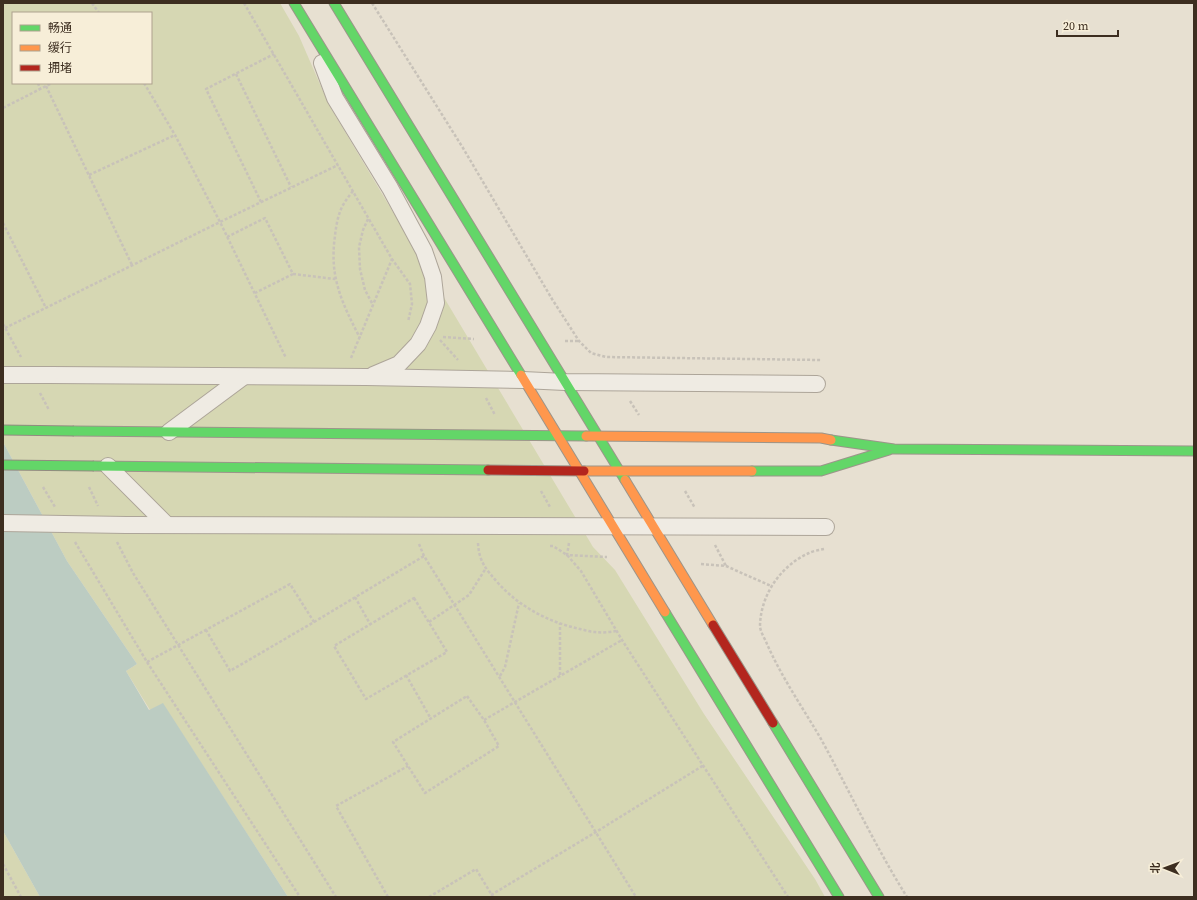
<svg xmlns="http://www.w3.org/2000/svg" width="1197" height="900" font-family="'Source Serif 4','Noto Sans SC',serif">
<rect width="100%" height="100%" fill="#e7e0d1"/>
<g fill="#d6d7b3" fill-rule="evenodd">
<path d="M 3,3 L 280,3 L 299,36 L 329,105 L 593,547 L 615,570 L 704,714 L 815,879 L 825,897 L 288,897 L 163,704 L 150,710 L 126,671 L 137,664 L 67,561 L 3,442 ZM 13,13 L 151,13 L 151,83 L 13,83 Z"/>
<polygon points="3,831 40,897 3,897"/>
</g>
<polygon fill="#bcccc2" points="3,442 67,561 137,664 126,671 149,710 163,703 288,897 40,897 3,831"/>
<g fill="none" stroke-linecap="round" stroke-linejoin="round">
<defs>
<g id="street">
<polyline points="322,63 335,98 390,188 424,251 433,277 436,303 428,326 418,344 399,364 373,375"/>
<polyline points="50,375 366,377 523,380 565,382 817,384"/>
<polyline points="169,432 243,377"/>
<polyline points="108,466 167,525"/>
<polyline points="126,525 826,527"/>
</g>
<g id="fast">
<polyline points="294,3 521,375"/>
<polyline points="334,3 625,480"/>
<polyline points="74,431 586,436"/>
<polyline points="831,440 894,449 1194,451"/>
<polyline points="94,466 488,470"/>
<polyline points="752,471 821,471 889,450"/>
<polyline points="665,612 839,897"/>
<polyline points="773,723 879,897"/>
</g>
<g id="slow">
<polyline points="521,375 665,612"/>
<polyline points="586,436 821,438 831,440"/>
<polyline points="584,471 752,471"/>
<polyline points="625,480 713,625"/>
</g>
<g id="jam">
<polyline points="488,470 584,471"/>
<polyline points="713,625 773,723"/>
</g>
</defs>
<use href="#street" stroke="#ada599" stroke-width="18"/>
<use href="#fast" stroke="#9c958a" stroke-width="11"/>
<use href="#slow" stroke="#9c958a" stroke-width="11"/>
<use href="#jam" stroke="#9c958a" stroke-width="11"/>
<g stroke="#c8c2b9" stroke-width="2.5" stroke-dasharray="3 2" stroke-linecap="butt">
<polyline points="92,3 99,13"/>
<polyline points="244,3 392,259 410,284 412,304 408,322"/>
<polyline points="372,3 463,148 552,299 579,341 591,353 606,357 821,360"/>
<polyline points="236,74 291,187"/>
<polyline points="38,83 40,89"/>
<polyline points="144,83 175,135 220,222 286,358"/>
<polyline points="46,86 132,265"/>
<polyline points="3,108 52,83"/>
<polyline points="89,175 175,135"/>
<path d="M 353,191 C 349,196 345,201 342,207 C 338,215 336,226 335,236 C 329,277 342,303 360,338"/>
<polyline points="261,202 206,89 274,54"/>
<polyline points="368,219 363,230 359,247 360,269 365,290 373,305"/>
<polyline points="3,223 46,308"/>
<polyline points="227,237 265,218 293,274 255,293"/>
<polyline points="293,274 335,279"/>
<polyline points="3,324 21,357"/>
<polyline points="5,328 220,222 338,165"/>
<polyline points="443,337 474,339"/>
<polyline points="440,340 458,360"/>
<polyline points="565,341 578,341"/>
<polyline points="351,358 392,259"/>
<polyline points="40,393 49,410"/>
<polyline points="486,398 495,415"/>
<polyline points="630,401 639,415"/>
<polyline points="43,487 55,507"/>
<polyline points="89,487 98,506"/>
<polyline points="541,491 550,507"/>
<polyline points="685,491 695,508"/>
<polyline points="75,542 147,662 300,897"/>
<polyline points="117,542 133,573 336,897"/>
<path d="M 478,543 C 479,562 486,569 498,583 C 520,607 548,622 580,629 C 585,630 590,632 595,632 C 602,633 610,632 617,631"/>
<polyline points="569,543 567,555 607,557"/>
<polyline points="419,544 424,556 636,897"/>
<polyline points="715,545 726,566"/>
<polyline points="550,546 553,546 567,555 581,571 622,640 788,897"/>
<path d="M 824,549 C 819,550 813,551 809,553 C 780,566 760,596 760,627 C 761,633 765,639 767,644 C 782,678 803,708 821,739 C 850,792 875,846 907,897"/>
<polyline points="701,564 726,566 771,586"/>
<polyline points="355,597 370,624"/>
<polygon points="414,598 447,652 366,699 334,646"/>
<polyline points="314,622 424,556"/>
<polyline points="429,622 469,595 486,568"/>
<polyline points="147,662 290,584 314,622 230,671 206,630"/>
<polyline points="406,675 431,719"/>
<polyline points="560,675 560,623"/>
<polyline points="500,676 505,667 519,603"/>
<polygon points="467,696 484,720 499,746 425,793 393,742"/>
<polyline points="484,720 622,640"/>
<polyline points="3,864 21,897"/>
<polyline points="491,895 596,832 704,765"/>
<polyline points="388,897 336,806 408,766"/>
<polyline points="429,897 476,869 493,897"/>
</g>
<use href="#street" stroke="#efebe3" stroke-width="16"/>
<use href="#fast" stroke="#63d668" stroke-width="9"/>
<use href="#slow" stroke="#ff974d" stroke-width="9"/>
<use href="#jam" stroke="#b3261e" stroke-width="9"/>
<defs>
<g id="street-bridge">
<polyline points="3,375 50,375"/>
<polyline points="3,523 126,525"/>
</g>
<g id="fast-bridge">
<polyline points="3,430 74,431"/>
<polyline points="3,465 94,466"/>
</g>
</defs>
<use href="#street-bridge" stroke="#ada599" stroke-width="18" stroke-linecap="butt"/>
<use href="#fast-bridge" stroke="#928b80" stroke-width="11" stroke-linecap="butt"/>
<use href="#street-bridge" stroke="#efebe3" stroke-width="16"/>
<use href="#fast-bridge" stroke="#63d668" stroke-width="9"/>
</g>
<rect width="1197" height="900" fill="none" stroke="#3d2e20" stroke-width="8"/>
<rect x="12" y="12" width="140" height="72" fill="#f7eed8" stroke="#ada18e"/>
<rect x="20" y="25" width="20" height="6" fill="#63d668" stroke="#ada18e"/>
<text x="48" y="32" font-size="12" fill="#3d2e20">畅通</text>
<rect x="20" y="45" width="20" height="6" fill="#ff974d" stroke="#ada18e"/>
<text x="48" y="52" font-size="12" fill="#3d2e20">缓行</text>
<rect x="20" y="65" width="20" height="6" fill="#b3261e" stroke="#ada18e"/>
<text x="48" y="72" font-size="12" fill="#3d2e20">拥堵</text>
<g transform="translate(1165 868) rotate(271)" stroke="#f7eed8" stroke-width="3" paint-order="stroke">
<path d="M0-3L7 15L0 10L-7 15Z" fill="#3d2e20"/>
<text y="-6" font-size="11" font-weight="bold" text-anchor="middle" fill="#3d2e20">北</text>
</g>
<path d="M1057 30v6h61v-6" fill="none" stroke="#3d2e20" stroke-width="2"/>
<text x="1063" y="30" font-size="12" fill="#3d2e20" stroke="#f7eed8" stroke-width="3" paint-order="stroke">20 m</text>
</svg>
